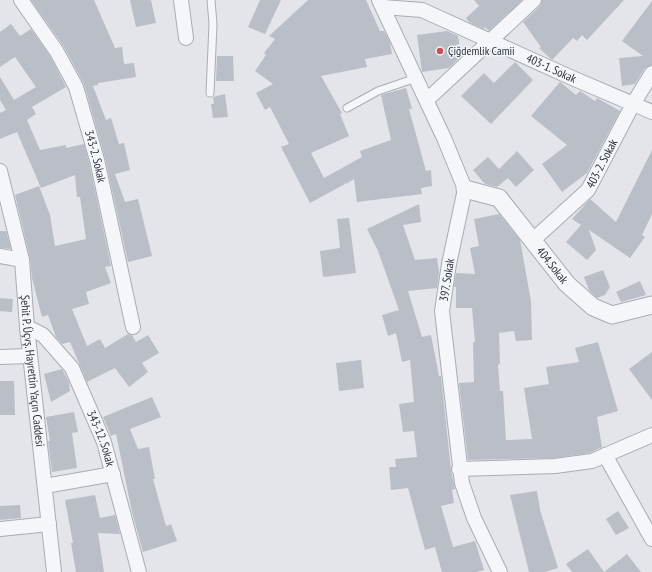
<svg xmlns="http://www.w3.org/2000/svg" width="652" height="572" font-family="'PT Sans Narrow',sans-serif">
<rect width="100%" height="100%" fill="#e3e5ea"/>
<g fill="#babec7">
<polygon points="31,0 94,0 115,48 122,47 124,64 134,63 136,77 98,83 98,85 93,86 106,120 111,118 119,144 124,143 130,170 115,174 125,202 138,199 152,256 128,262 105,158 84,84 64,47"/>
<polygon points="130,0 151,0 156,23 136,27"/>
<polygon points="260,0 281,0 265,34 248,27"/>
<polygon points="308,0 366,0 380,31 384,31 390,42 392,54 365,59 367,67 321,76 342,113 340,114 349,136 311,153 324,178 362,157 360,151 391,140 381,95 406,88 412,109 409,109 426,171 431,170 432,186 421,188 422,194 357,202 354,179 346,184 345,181 345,184 310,203 281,147 289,144 270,107 265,110 256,93 273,84 255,71 266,55 264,53 275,39 269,36"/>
<polygon points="474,0 522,0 489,31 485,27 484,29 469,22 466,18 479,6"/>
<polygon points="542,0 624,0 587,40 582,35 577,41 573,38 552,60 539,48 541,47 523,22 540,6"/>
<polygon points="652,1 652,65 645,68 635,84 622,86 619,58 643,56 622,41"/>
<polygon points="11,24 20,36 31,29 50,56 66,87 32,107 36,114 27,120 40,150 66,145 66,148 84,144 89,162 111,266 105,267 111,283 86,292 89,304 72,309 87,346 100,339 105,348 128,334 132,335 136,342 148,335 159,353 142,363 148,372 129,387 115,368 87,382 70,342 62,344 56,337 48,315 42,317 32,278 30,258 15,195 39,186 50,215 55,246 86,239 80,197 77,197 75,175 41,188 17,132 0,139 0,113 6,110 0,100 0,77 14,100 36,87 15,57 0,67 0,32"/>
<polygon points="447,31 458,36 461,56 449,68 422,72 417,35"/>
<polygon points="217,56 233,56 234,81 216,81"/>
<polygon points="515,62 533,80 491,124 461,96 484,73 494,83"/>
<polygon points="560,82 576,95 580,91 595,101 597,98 620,111 587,173 562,192 542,164 567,145 531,116"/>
<polygon points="225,94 228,117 213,118 211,104 214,104 213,97"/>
<polygon points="652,150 652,214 642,235 645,237 630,258 589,230 596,250 587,260 566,242 581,225 572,219 590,199 616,222"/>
<polygon points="517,151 534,170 516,187 508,178 497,187 485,184 473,170 488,157 499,169"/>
<polygon points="419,204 421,222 403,225 415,260 437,258 439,272 437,288 408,291 422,337 431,335 439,376 441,376 451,470 455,489 452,490 454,503 441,506 453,547 475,541 484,570 476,572 442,572 435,547 425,550 408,488 391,490 389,467 396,467 395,459 417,457 414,431 403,432 399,404 414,402 410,360 402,362 396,333 388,336 382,315 399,310 378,251 367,229"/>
<polygon points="499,214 520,240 531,301 532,340 516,341 514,331 499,333 500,364 498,365 500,391 503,391 506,440 532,439 524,388 549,384 546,367 579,362 575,348 598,342 618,411 597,417 602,447 590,453 554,458 468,460 459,383 474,382 473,343 475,342 472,308 456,308 456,287 454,287 456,273 475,274 470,248 479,246 474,219"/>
<polygon points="349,218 356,273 323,277 320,251 340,248 337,219"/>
<polygon points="0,231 6,231 11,249 0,248"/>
<polygon points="603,270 610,287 605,295 597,298 589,290 584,277"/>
<polygon points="640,281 646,295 621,302 616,292"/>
<polygon points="0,298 13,299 12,312 0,311"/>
<polygon points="652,352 652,400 629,369"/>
<polygon points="361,360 364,388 339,391 336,363"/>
<polygon points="62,369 69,382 70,391 51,402 44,374"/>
<polygon points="0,381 14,381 15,415 0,415"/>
<polygon points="152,397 161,417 130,429 138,449 149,447 155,479 153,479 166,526 171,524 177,541 143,552 132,512 116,434 111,436 103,417"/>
<polygon points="74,412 78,432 72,433 77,468 52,472 48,441 50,441 46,417"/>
<polygon points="537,491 540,510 558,568 545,572 529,572 510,495"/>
<polygon points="95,495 100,518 115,515 120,534 98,533 104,572 76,572 71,543 73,543 65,500"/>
<polygon points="20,505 21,518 0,520 0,506"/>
<polygon points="618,511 629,528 616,535 606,519"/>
<polygon points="588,549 604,572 627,554 641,572 572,572 566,564"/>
</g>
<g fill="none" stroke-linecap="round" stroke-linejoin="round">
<defs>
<g id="service">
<polyline points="210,93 213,24 211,0"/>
<polyline points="347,108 378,91 416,78"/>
</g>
<g id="minor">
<path id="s1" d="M 21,0 L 57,52 L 76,87 L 97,160 L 133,327"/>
<polyline points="181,0 186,38"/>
<polyline points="379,0 444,138 465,189 449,264 442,311 462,483 474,518 500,572"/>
<path id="s2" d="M 383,7 L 422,10 L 570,77 L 652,112"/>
<polyline points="427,100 534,0"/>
<path id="s3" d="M 0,171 L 22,260 L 27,327 L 54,572"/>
<path id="s4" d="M 533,240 L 588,190 L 633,104 L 652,73"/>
<polyline points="0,256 22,260"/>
<path id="s5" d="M 27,327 L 43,335 L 72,368 L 104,442 L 139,572"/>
<polyline points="0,357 30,356"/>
<polyline points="605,455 652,539"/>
<polyline points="459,469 555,466 592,461 652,435"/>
<polyline points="45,486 113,474"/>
<polyline points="0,529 49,524"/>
</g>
<g id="tertiary">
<path id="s6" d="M 465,189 L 499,198 L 567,284 L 593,307 L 612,315 L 652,305"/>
</g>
</defs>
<use href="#service" stroke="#a8acb4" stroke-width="9"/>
<use href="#minor" stroke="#a8acb4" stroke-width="16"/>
<use href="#tertiary" stroke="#a8acb4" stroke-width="19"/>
<use href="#service" stroke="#f5f6f9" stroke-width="7"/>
<use href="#minor" stroke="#f5f6f9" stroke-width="14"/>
<use href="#tertiary" stroke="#f5f6f9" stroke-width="17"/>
</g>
<circle fill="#c75059" stroke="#f2f4f8" stroke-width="1.5" cx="440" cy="51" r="4"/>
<g text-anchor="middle" stroke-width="3" stroke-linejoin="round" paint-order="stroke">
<g font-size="12" fill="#2c3241" stroke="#f2f4f8" text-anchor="start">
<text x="448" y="55">Çiğdemlik Camii</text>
</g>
<g font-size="12" fill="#2c3241" stroke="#f2f4f8">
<text dy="4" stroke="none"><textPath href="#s2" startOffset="181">403-1. Sokak</textPath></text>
<text dy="4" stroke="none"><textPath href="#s1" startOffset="175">343-2. Sokak</textPath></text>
<text dy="4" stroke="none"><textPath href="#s4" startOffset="104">403-2. Sokak</textPath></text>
<text dy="4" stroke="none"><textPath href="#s6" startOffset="121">404.Sokak</textPath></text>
<text transform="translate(447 280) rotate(-81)" y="4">397. Sokak</text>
<text dy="4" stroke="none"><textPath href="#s3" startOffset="203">Şehit P. Üçvş. Hayrettin Yaçın Caddesi</textPath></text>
<text dy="4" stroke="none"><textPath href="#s5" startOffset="138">343-12. Sokak</textPath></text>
</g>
</g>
</svg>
